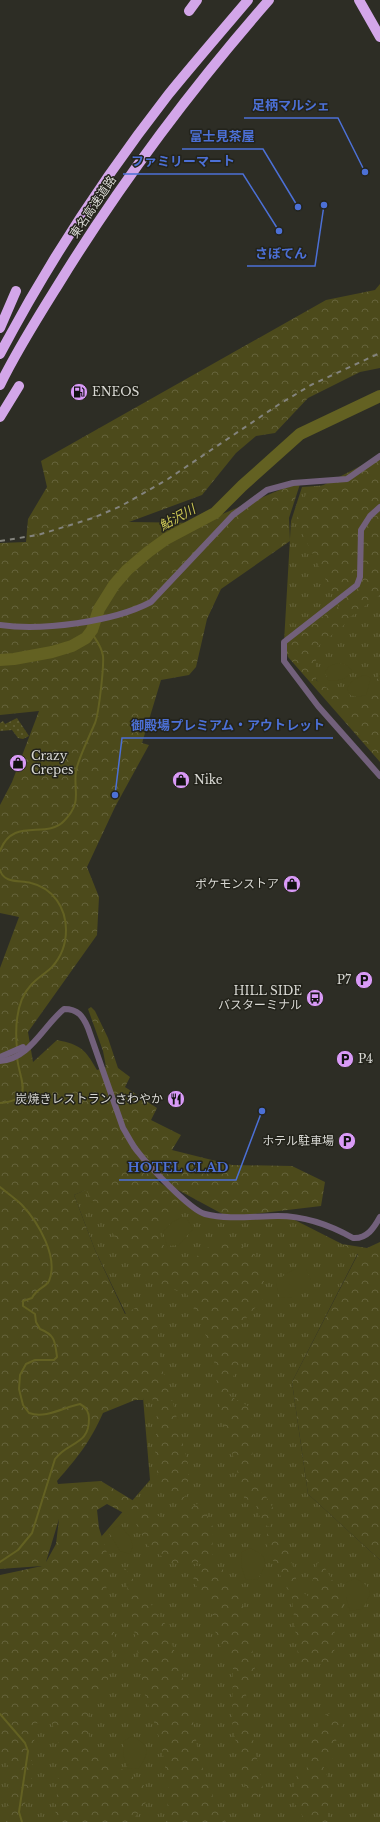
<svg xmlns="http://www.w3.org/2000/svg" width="380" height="1822" font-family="'Libre Baskerville','Noto Sans JP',serif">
<defs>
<pattern id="grass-tufts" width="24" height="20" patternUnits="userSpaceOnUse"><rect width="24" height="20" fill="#4c4a1b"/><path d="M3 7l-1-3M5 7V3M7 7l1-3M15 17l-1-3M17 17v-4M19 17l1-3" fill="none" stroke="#65633b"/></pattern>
<pattern id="forest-crowns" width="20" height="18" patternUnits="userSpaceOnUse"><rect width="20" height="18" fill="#4c4a1b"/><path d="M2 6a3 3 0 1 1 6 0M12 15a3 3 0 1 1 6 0" fill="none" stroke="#65633b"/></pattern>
<pattern id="park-dots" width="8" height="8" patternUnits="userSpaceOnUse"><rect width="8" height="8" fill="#4c4a1b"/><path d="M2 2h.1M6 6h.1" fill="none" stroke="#65633b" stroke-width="1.8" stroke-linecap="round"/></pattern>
</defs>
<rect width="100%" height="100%" fill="#2d2d25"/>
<g fill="url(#grass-tufts)">
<polygon points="380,458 380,754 284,642 291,521 302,487 343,484"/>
<polygon points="137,1167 210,1217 283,1214 342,1244 358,1253 292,1382 308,1494 380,1560 380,1822 0,1822 0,1673 70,1573 150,1480 138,1339 95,1250 74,1195"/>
</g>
<g fill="url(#forest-crowns)" fill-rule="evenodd">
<path d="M 380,284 L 380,368 L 360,372 L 308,398 L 275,433 L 256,436 L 236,453 L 202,495 L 129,522 L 201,523 L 301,481 L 289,518 L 290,541 L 221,589 L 207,619 L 196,667 L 189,675 L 161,680 L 142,743 L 149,745 L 115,807 L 87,867 L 99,897 L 97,935 L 28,1032 L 33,1062 L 57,1040 C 81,1045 85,1049 97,1070 L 106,1067 L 103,1051 L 88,1009 L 91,1007 L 95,1011 L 108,1038 L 118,1068 L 130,1077 L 125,1087 L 157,1108 L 151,1120 L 181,1135 L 172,1150 L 232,1165 L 292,1166 L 325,1182 L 321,1206 L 228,1217 L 154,1177 L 183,1204 L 161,1219 C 158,1236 163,1246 172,1261 L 191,1261 L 216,1241 L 252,1249 L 268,1293 L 240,1325 L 239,1364 L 230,1383 L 228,1395 L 248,1406 L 254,1429 L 251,1472 L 276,1513 L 270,1527 L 262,1524 L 254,1499 L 245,1500 L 239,1485 L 237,1469 L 221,1416 L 214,1361 L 205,1333 L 187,1294 L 145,1280 L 125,1253 L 86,1190 L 74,1195 L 95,1250 L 125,1314 L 140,1305 L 150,1313 L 157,1325 L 161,1365 L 173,1403 L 188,1464 L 188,1492 L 181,1502 L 159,1492 L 155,1449 L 157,1418 L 151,1393 L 143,1396 L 143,1400 L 135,1400 L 103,1413 C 90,1442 78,1457 57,1481 L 58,1484 L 101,1481 L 165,1520 L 183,1513 L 200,1502 L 213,1527 L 212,1562 L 170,1563 L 147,1545 L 133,1518 L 107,1504 L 97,1510 L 99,1528 L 112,1569 L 105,1592 L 115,1636 L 107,1688 L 91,1700 L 87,1726 L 93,1754 L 127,1772 L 153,1793 L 131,1822 L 55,1822 L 60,1747 L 51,1720 L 38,1719 L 32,1753 L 32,1778 L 20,1822 L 6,1822 L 10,1769 L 0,1753 L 0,1575 L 42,1566 L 0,1569 L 0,968 L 19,917 L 0,913 L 0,805 L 12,782 L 39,711 L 0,715 L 0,543 L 26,542 L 28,519 L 47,487 L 41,461 L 326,300 L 375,290 ZM 59,1519 L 56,1544 L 46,1562 Z"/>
<polygon points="380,456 380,595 346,620 344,625 316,648 316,680 349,704 366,701 380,673 380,762 288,657 284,642 339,606 296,521 306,494"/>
<polygon points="380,1242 380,1560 308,1494 292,1382 358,1254 342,1244 367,1248"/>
<polygon points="268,1532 281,1538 290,1555 299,1590 308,1596 319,1558 340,1593 344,1608 335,1619 334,1662 299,1665 292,1598 276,1567 265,1541"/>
<polygon points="196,1566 222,1568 238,1592 248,1622 255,1668 245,1699 263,1789 249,1807 232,1722 233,1667 217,1641 212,1611 194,1582 192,1567"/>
<polygon points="124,1567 166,1625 189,1697 199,1758 216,1805 226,1822 166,1822 169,1790 161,1743 144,1692"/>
<polygon points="337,1710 344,1721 336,1741 333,1758 322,1763 332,1788 327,1810 329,1822 309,1822 305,1820 291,1798 297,1775 309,1766 310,1757 309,1747 312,1736 324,1716"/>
</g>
<polygon fill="url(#park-dots)" points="17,718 29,736 23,739 18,738 12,730 0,731 0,723 3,721 5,724"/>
<g fill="#4c4a1b">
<path d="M 342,663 L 348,666 L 352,671 C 345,680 340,681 328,680 L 325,673 C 328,665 333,664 342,663 Z"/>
<path d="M 365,675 L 371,678 L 366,695 L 357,697 L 350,695 L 347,688 C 352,680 357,677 365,675 Z"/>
<polygon points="183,1217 187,1219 193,1229 179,1245 167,1246 163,1232 172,1222"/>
<polygon points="296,1269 306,1269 311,1280 292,1297 280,1298 276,1284 285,1274"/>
<polygon points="120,1525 130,1537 133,1546 130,1554 120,1551 108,1531"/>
<path d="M 250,1548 C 269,1557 268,1562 258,1579 L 246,1580 L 241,1566 L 242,1552 Z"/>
<path d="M 355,1578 C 373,1588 373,1593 362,1609 L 350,1611 L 346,1597 L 346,1583 Z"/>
<path d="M 132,1736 C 150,1746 150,1751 139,1768 L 128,1769 L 123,1755 L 124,1741 Z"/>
</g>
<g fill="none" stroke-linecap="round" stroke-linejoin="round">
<g stroke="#636122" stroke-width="2">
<path d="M 0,851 C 13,816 46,840 64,821 C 83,801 73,793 76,771 C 78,759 90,735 95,723 C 99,713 104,666 103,656 C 102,647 96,640 91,632"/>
<path d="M 0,870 C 4,884 20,880 31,883 C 53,888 66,908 66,930 C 66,943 61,957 52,967 C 46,973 37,978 31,985 C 16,1001 15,1028 17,1049"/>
<path d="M 0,1103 C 36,1100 19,1080 17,1057"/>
<path d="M 0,1187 C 7,1193 15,1198 22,1205 C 38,1222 59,1257 49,1281 C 45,1288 37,1288 32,1298 L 23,1301 L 23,1306 L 35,1314 L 36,1322 L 40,1329 C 55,1335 55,1341 57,1357 L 54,1360 L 35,1360 L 26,1364 L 20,1375 L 19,1389 L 23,1405 L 29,1413 C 46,1419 64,1407 80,1404 C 86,1407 89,1412 89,1419 C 89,1446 68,1441 55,1459 L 32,1533 L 18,1550 L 0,1562"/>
<polyline points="0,1714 25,1743 28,1751 19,1812 22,1822"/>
</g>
<polyline stroke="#636122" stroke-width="12" points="0,660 14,659 52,652 72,646 86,638 92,630 99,609 114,585 127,570 148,552 166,539 215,513 242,486 300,434 380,396"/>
<g stroke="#72607b" stroke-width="6">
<polyline points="380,507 370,516 361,530 360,577 357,585 284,642 284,661 318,706 380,776"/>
<path d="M 0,625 C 42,631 113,622 151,602 L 233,515 L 267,490 L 293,483 L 347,479 L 380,456"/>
<polyline points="0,1057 23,1047"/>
<path d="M 0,1061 C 29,1060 44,1025 64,1009 C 78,1009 83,1016 88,1028 L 123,1128 C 128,1136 132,1145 138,1152 C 148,1165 190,1210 205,1214 C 228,1220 254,1216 278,1216 C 305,1216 330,1225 353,1238 C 367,1239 374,1228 380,1217"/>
</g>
<g stroke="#d3a6e9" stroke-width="10">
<polyline points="359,0 380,37"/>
<polyline points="189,11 197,0"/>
<polyline points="0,328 16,291"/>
<path d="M 0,354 C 48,263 105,176 168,95 C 194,63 221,32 248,0"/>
<path d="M 0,385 C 17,350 38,317 58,285 C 120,184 191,89 269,0"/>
<polyline points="0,417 19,386"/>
</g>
<polyline stroke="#83837d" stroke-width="2" stroke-dasharray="5 5" stroke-linecap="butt" points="0,541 38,535 93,518 121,506 168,479 278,405 311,385 380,353"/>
</g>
<defs>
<symbol id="fuel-disc" viewBox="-11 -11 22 22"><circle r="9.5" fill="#d99af7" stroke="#23231b"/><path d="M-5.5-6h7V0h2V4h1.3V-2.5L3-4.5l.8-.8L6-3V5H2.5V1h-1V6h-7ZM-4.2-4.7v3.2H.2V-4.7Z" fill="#111"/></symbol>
<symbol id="shop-disc" viewBox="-11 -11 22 22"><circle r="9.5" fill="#d99af7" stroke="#23231b"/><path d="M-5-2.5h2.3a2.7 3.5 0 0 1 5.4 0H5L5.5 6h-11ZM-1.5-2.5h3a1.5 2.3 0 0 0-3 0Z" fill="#111"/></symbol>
<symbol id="parking-disc" viewBox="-11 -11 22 22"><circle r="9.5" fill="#d99af7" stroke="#23231b"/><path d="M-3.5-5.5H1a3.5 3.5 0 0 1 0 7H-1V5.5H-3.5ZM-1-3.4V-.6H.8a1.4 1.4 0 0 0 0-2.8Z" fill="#111"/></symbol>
<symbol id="bus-disc" viewBox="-11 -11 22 22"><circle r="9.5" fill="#d99af7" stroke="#23231b"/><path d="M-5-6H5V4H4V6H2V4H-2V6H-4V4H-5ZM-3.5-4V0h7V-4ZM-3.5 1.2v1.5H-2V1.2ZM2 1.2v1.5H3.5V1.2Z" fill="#111"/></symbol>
<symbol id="restaurant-disc" viewBox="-11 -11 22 22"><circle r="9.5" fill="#d99af7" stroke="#23231b"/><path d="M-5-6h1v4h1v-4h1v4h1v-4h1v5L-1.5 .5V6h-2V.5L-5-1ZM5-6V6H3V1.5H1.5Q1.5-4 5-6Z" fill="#111"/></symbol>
</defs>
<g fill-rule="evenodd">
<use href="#fuel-disc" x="69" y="382" width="20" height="20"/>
<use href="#shop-disc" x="8" y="753" width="20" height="20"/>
<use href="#shop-disc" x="171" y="770" width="20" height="20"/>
<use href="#shop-disc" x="282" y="874" width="20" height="20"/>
<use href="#parking-disc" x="354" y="970" width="20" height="20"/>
<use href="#bus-disc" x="305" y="988" width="20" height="20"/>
<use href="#parking-disc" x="335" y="1049" width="20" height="20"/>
<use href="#restaurant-disc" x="166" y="1089" width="20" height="20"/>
<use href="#parking-disc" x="337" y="1131" width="20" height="20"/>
</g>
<g text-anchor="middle" stroke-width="3" stroke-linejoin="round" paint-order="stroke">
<g font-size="12" fill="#d7d7d2" stroke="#23231b">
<text transform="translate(93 207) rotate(-56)" y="4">東名高速道路</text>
</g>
<g font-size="12" fill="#d7d7d2" stroke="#23231b" text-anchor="end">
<text x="92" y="396" text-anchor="start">ENEOS</text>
<text x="31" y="760" text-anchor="start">Crazy<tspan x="31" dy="14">Crepes</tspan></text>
<text x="194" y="784" text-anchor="start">Nike</text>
<text x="279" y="888">ポケモンストア</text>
<text x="351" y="984">P7</text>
<text x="302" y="995">HILL SIDE<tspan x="302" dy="14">バスターミナル</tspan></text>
<text x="358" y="1063" text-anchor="start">P4</text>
<text x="163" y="1103">炭焼きレストラン さわやか</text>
<text x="334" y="1145">ホテル駐車場</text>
</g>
<g font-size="13" font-style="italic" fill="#cac555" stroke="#23231b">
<text transform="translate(177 517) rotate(-29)" y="5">鮎沢川</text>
</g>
</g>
<path fill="none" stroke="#4c70d6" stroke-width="1.5" d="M365 172L338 118H244M298 207L263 149H182M279 231L243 174H123M324 205L315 266H247M115 795L122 738H333M262 1111L236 1180H119"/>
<g fill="#4c70d6" stroke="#23231b" stroke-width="1.5">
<circle cx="365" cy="172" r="4"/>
<circle cx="298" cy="207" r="4"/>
<circle cx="279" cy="231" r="4"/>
<circle cx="324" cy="205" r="4"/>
<circle cx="115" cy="795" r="4"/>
<circle cx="262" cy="1111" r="4"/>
</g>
<g font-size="13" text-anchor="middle" font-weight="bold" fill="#4c70d6" stroke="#23231b" stroke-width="3" stroke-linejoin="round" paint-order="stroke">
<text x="291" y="110">足柄マルシェ</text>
<text x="222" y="141">富士見茶屋</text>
<text x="183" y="166">ファミリーマート</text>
<text x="281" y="258">さぼてん</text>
<text x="228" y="730">御殿場プレミアム・アウトレット</text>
<text x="178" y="1172">HOTEL CLAD</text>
</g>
</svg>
